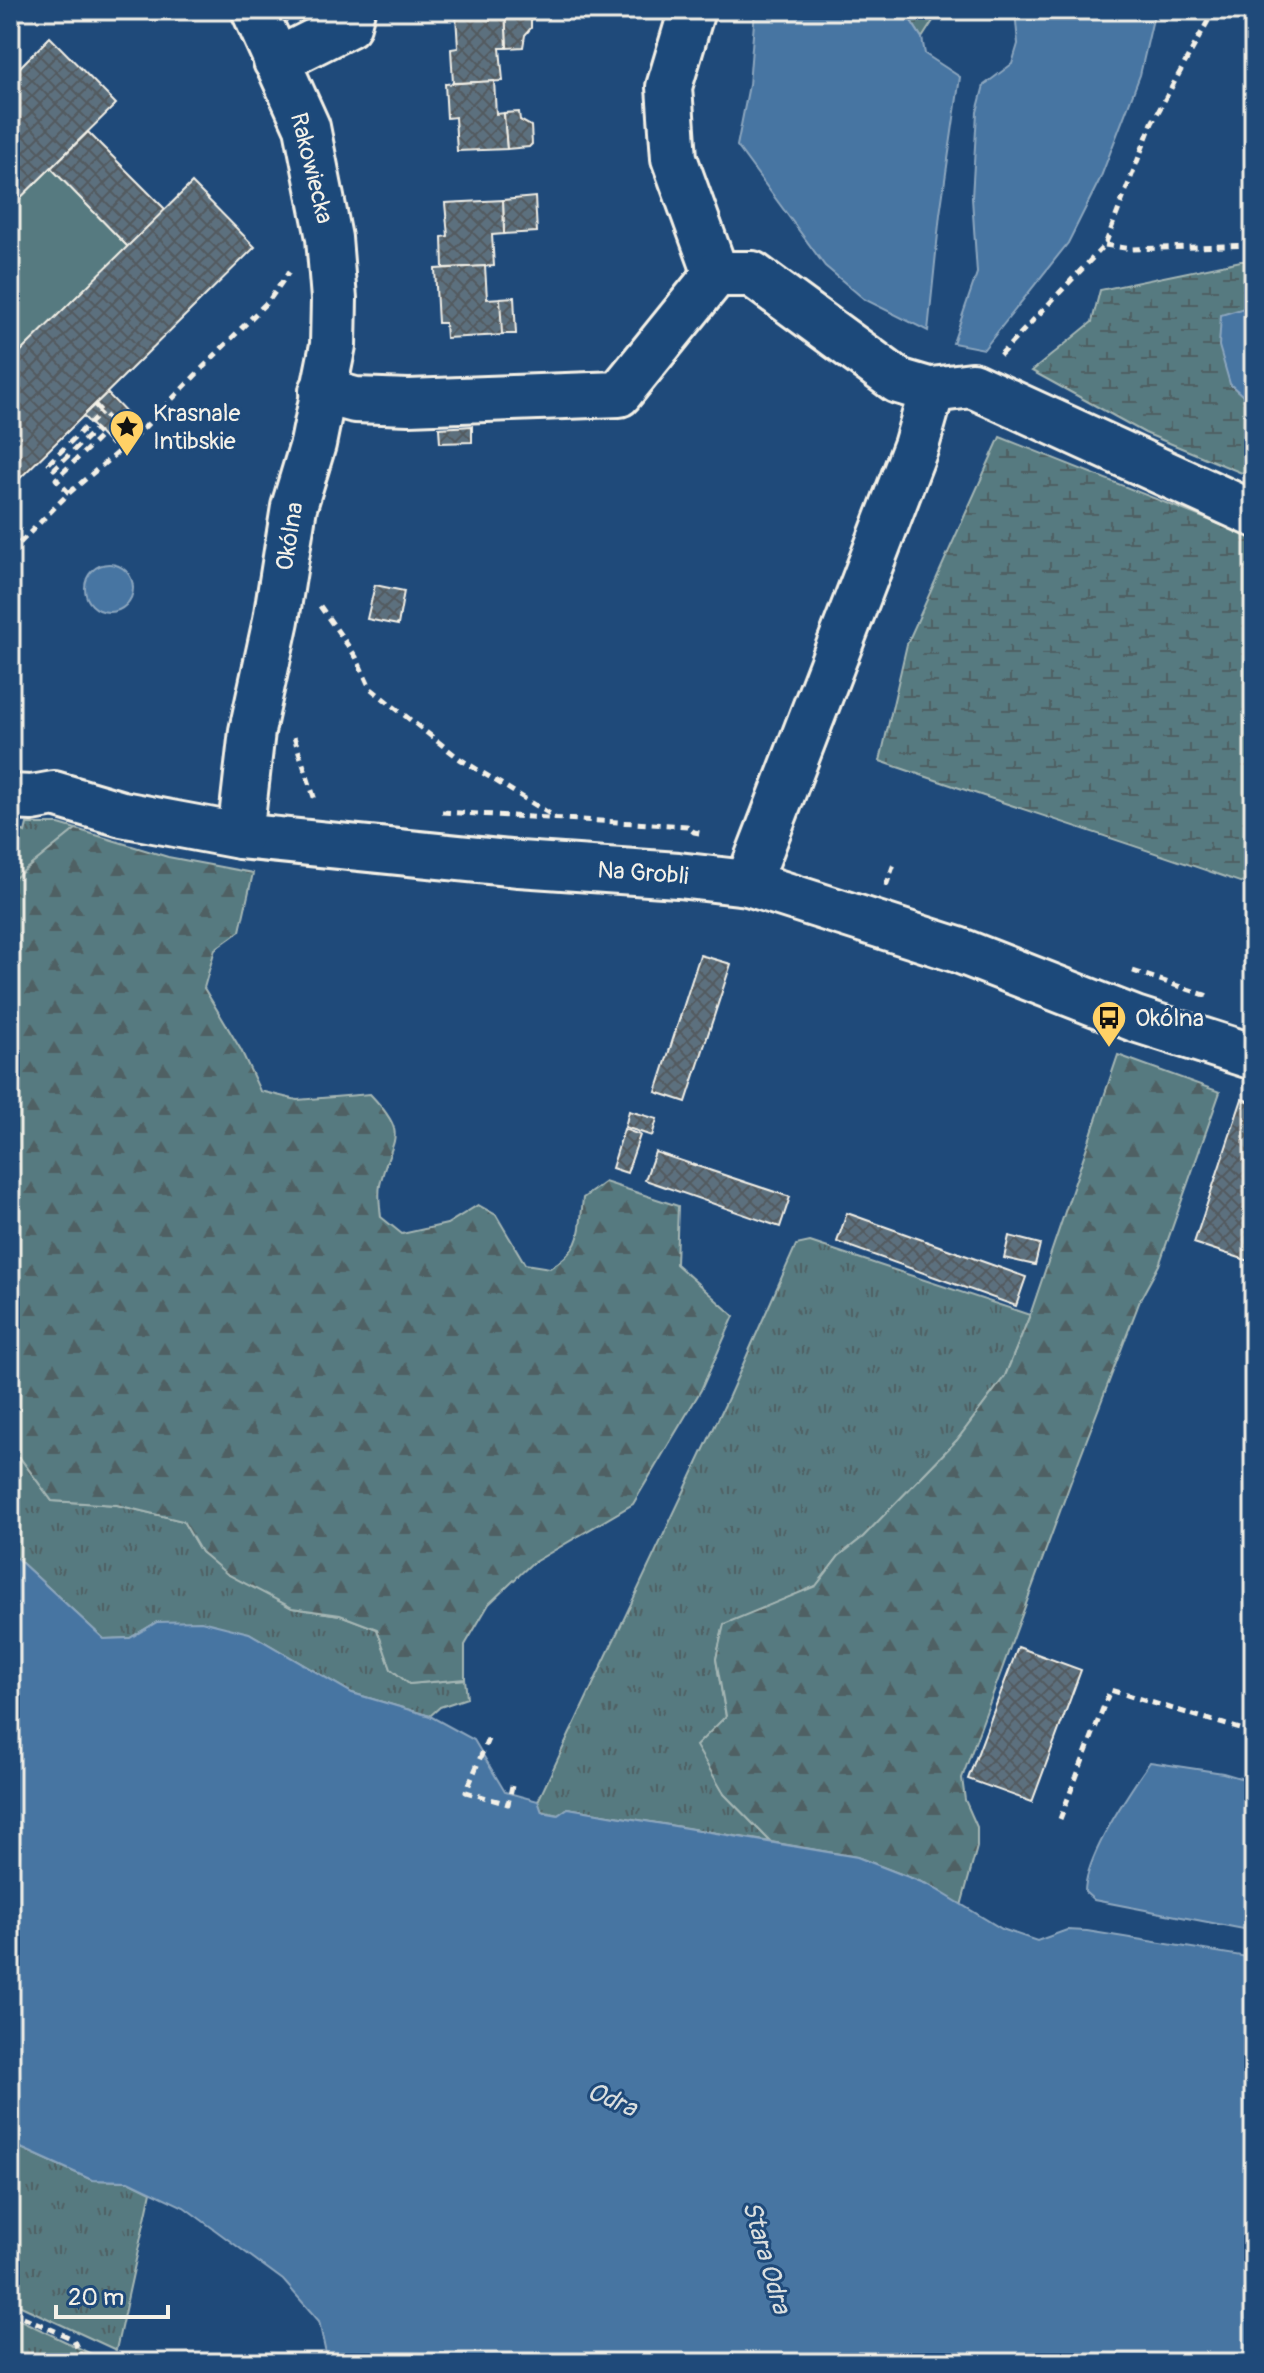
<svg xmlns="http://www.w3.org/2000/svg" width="1264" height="2373" font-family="Pangolin,sans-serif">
<defs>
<pattern id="grass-tufts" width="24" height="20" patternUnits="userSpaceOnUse" patternTransform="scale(2)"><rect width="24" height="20" fill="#567a80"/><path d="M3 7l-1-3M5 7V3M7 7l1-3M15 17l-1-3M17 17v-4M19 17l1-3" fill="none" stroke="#506163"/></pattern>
<pattern id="forest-firs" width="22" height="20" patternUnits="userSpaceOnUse" patternTransform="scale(2)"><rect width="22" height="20" fill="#567a80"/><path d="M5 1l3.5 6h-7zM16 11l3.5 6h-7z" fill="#506163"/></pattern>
<pattern id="wetland-marsh" width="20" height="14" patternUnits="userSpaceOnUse" patternTransform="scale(2)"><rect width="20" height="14" fill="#567a80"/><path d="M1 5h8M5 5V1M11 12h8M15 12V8" fill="none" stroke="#506163"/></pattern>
<pattern id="building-cross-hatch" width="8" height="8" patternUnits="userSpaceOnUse" patternTransform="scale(2)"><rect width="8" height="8" fill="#5c707e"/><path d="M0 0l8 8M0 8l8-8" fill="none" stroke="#525a5f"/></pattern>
</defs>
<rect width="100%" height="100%" fill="#1f4a7a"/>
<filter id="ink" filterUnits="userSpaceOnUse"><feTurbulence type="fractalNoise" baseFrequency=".0125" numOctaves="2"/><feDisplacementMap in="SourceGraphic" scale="16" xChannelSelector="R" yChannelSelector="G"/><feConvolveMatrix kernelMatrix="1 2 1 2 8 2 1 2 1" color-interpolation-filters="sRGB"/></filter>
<g filter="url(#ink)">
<g fill="url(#grass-tufts)" stroke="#a5b6b4" stroke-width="2">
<polygon points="27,824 59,824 76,829 10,882 10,825 25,832"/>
<polygon points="810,1242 1030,1315 1005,1376 957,1440 863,1537 839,1556 816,1586 724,1625 716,1659 726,1717 724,1794 771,1842 568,1808 558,1815 541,1811 538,1801 729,1396 796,1245"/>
<polygon points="10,1447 18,1455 52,1501 117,1505 183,1521 201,1552 292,1608 340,1615 377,1629 391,1669 409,1684 465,1679 467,1698 440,1707 430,1716 352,1693 249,1633 157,1622 130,1638 104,1639 10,1552"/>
<polygon points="10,2143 92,2180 129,2181 151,2192 116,2350 10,2301"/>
<polygon points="10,2315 110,2363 10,2361"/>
</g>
<g fill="url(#forest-firs)" stroke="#a5b6b4" stroke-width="2">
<path d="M 76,829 L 168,857 L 253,873 L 240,931 L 215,949 L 204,988 L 241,1050 L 260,1091 L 297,1100 L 370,1094 C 412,1138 390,1138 380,1185 C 378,1195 380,1207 381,1217 L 402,1234 L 447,1224 L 478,1205 L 496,1215 L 525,1264 L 550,1268 C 583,1248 579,1234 583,1198 L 605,1182 L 678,1206 L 676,1264 L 734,1316 L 701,1390 L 633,1504 L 531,1564 L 489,1604 L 465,1645 L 465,1679 L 409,1684 L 391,1669 L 377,1629 L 340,1615 L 292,1608 L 227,1574 L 201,1552 L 183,1521 L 117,1505 L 52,1501 L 18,1455 L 10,1447 L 10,882 Z"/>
<polygon points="1118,1055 1220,1092 1159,1265 1141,1298 1080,1457 962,1778 965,1800 977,1827 977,1847 961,1906 929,1885 857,1857 771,1842 724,1794 696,1746 726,1716 716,1659 724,1624 816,1586 839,1556 863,1537 957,1440 1005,1376 1030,1315"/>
</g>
<g fill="url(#wetland-marsh)" stroke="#a5b6b4" stroke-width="2">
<polygon points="904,10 940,10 922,38"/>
<polygon points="1241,261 1254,261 1254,305 1251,305 1230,384 1254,406 1254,478 1145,433 1032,371 1092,322 1100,290"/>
<path d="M 1000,437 L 1254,538 L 1254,887 C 1130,843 1004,804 880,761 L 907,644 Z"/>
</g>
<polygon fill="#567a80" stroke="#a5b6b4" stroke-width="2" points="51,168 128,247 10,362 10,208"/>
<g fill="#4674a2" stroke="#8ca6be" stroke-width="2">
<polygon points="755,10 904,10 922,38 925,54 960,77 940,214 928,331 864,299 825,266 737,146 749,85"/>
<polygon points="1015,10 1155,10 1140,75 1100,179 1068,243 984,349 953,343 977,273 972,198 977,112 984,85 1012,64 1018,44"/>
<polygon points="1254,305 1254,406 1230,384 1219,346 1221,315"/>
<circle cx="109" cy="588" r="24"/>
<path d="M 10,1552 L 104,1639 L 130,1638 L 157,1622 L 201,1621 L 249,1633 L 352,1693 L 430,1716 L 474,1740 L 505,1792 L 538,1801 L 542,1812 L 558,1815 L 568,1808 L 857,1857 L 929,1885 L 1002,1929 L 1037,1941 L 1067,1930 L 1087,1931 L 1254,1958 L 1254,2363 L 1002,2363 C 988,2356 975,2356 962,2363 L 345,2363 L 326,2354 L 319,2321 L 283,2280 L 184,2207 L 129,2181 L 92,2180 L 10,2143 Z"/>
<path d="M 1150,1762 L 1223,1773 L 1254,1782 L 1254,1931 L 1094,1900 L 1085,1892 C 1085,1857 1129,1792 1150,1762 Z"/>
</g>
<g fill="url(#building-cross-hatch)" stroke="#f4f1e8" stroke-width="2">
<polygon points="531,10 531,28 525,35 523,47 507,48 505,12"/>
<polygon points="505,12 507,48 500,48 503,81 453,83 451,49 458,48 456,15"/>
<polygon points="50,37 116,104 10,208 10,77"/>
<polygon points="494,81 496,114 504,113 507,149 457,151 455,117 447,118 445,84"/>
<polygon points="519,112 520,120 531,126 532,144 529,147 507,149 504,113"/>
<polygon points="88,132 166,210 128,247 51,168"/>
<polygon points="192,183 255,247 10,488 10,362"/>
<polygon points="535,197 537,232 504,234 503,200"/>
<polygon points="503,200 504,234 492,235 494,266 443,268 442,237 448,236 445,203"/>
<polygon points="485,266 487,299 501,298 503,335 446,338 445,323 438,323 435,269"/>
<polygon points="514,297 516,334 502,334 500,298"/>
<polygon points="107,393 135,422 111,445 83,416"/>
<polygon points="472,426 472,442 440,443 439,428"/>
<polygon points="375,585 404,591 398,625 367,619"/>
<polygon points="700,955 731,964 686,1102 656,1092"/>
<polygon points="1242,1099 1254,1103 1254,1256 1252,1262 1194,1243"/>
<polygon points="629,1111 657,1119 652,1136 625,1127"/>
<polygon points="624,1129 640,1135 627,1173 612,1168"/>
<polygon points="655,1152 790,1197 780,1227 645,1180"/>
<polygon points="847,1213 1026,1277 1016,1306 837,1242"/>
<polygon points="1009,1236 1040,1244 1035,1265 1004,1258"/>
<polygon points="1018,1647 1081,1670 1032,1802 968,1779"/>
</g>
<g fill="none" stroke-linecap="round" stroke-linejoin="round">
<defs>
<g id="minor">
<polyline points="692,10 669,87 674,158 716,274"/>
<polyline points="276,61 348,25 352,10"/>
<polyline points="716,274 752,274 898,381 932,391"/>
<polyline points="322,391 355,400 409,402 619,394 716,274"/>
<path id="s1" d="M 10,797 L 32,798 L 54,794 L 122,814 L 240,836 L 519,864 L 678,875 L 748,883 L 958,950 L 1135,1019 L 1254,1057"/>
<path id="s2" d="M 240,836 L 252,731 L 276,620 L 294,507 L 313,444 L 333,345 L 334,299 L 329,238 L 307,127 L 254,10"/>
<polyline points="748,883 916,446 932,390 972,385 1254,514"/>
</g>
</defs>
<use href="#minor" stroke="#f4f1e8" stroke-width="50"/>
<g stroke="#f4f1e8" stroke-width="5" stroke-dasharray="8 6" stroke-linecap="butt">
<polyline points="1105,245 1132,249 1254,245"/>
<polyline points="1000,355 1105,245 1152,123 1214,10"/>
<polyline points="95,405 122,434"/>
<polyline points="69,493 56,479 101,436 95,430 54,469 49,463 101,412"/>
<polyline points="10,553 69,493 131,441 270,299 289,272"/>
<polyline points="320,606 356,657 370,688 460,759 555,817"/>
<polyline points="294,737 316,803"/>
<polyline points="442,812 687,826 694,832 705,834"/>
<polyline points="10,873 18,838"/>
<polyline points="886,886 895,861"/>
<polyline points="1133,971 1211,997"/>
<polyline points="488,1739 466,1792 508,1804 512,1786"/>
<polyline points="1060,1819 1110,1690 1254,1733"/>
<polyline points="10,2311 73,2339 84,2363"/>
</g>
<use href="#minor" stroke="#1f4a7a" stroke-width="44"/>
</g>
</g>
<defs>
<symbol id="sight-pin" viewBox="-11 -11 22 30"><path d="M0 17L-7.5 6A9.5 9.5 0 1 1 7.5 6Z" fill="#ffd166" stroke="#1f4a7a"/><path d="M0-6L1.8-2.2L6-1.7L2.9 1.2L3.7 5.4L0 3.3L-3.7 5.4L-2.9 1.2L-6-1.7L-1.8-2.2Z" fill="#111"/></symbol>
<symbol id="bus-pin" viewBox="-11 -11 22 30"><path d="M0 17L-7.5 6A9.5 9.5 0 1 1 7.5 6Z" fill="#ffd166" stroke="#1f4a7a"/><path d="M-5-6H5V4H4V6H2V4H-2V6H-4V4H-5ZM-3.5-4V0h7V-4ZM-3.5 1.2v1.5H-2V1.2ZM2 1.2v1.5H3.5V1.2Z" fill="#111"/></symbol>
</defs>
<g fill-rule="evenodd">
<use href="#sight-pin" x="107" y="407" width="40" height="54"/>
<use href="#bus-pin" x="1089" y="998" width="40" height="54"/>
</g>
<g text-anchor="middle" stroke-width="6" stroke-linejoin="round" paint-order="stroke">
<g font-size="24" fill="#f4f1e8" stroke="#1f4a7a">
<text transform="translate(312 168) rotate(76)" y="8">Rakowiecka</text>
<text dy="8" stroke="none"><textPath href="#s2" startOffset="304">Okólna</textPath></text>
<text dy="8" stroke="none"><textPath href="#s1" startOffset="640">Na Grobli</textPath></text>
</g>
<g font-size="24" fill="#f4f1e8" stroke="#1f4a7a" text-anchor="start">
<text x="153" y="421">Krasnale<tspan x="153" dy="28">Intibskie</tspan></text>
<text x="1135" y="1026">Okólna</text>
</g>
<g font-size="26" font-style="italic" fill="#dadede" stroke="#1f4a7a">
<text transform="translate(612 2099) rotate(23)" y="9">Odra</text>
<text transform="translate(767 2257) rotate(74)" y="9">Stara Odra</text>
</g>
</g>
<rect width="1264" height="2373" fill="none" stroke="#1f4a7a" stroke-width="40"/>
<rect x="20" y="20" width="1224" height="2333" fill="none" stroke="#f4f1e8" stroke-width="3" filter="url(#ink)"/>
<path d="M56 2305v12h112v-12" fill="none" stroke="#f4f1e8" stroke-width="4"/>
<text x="68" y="2305" font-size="24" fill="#f4f1e8" stroke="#1f4a7a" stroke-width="6" paint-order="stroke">20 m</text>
</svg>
